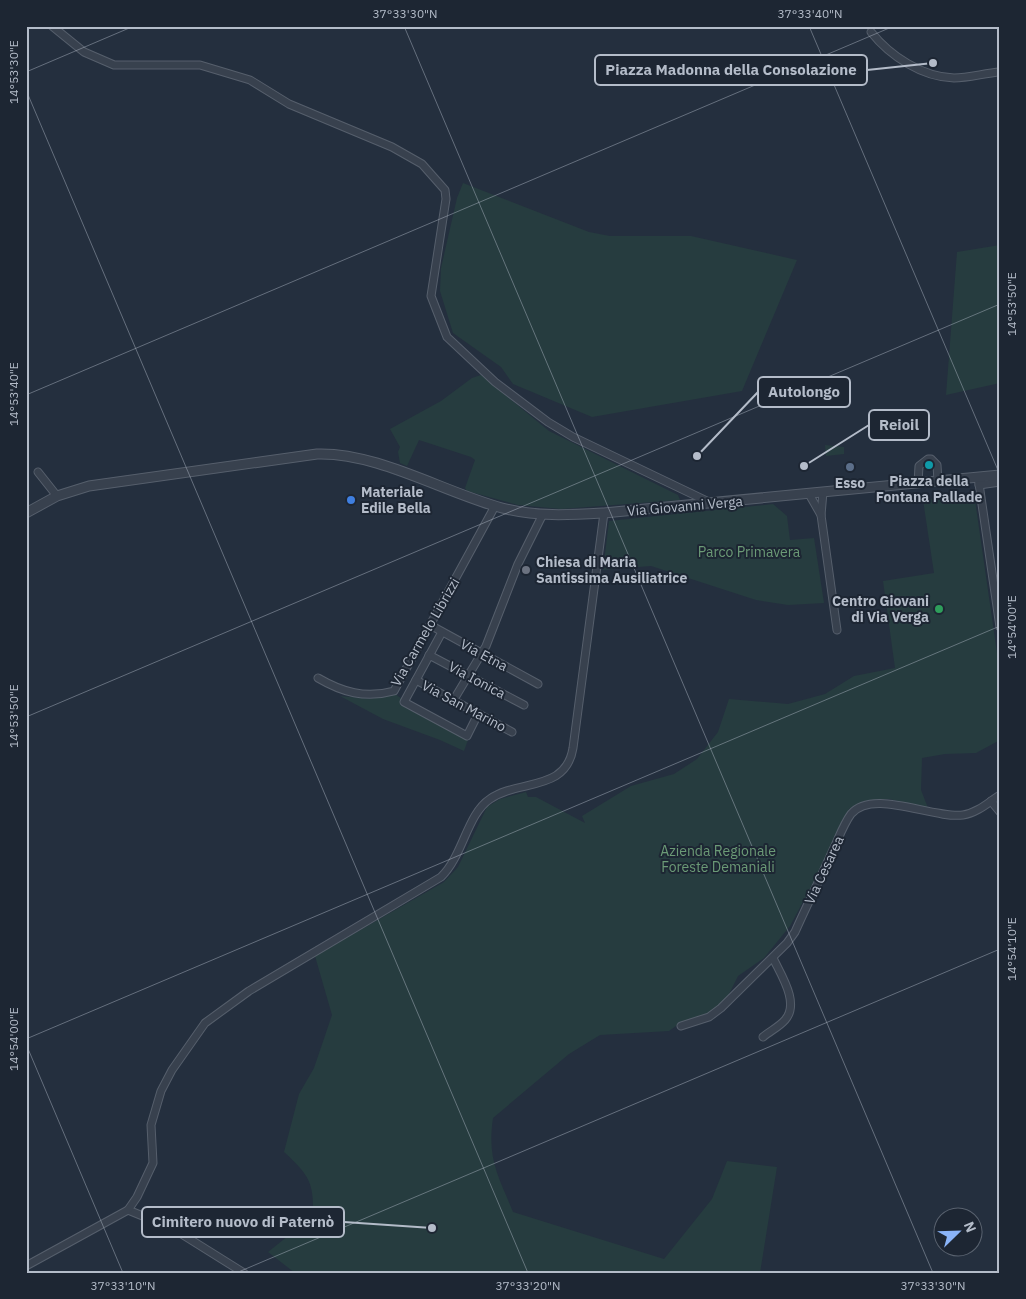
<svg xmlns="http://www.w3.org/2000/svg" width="1026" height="1299" font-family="'IBM Plex Sans',sans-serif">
<rect width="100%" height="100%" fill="#242f3e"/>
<g fill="#263c3f">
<polygon points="463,183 589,232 610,236 691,236 797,260 742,391 592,417 513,384 501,367 453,333 440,291 441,268 457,198"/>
<polygon points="1000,245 1000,383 946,395 957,252"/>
<polygon points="481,375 549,431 678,495 680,500 561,509 518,505 467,491 465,488 475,460 471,457 419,440 407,466 400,463 398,452 400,447 390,429 441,401 472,378"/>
<polygon points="825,445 844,447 844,454 826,456"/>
<path d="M 974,493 L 997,653 L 1000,652 L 1000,740 L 976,753 L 945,754 L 922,758 L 921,790 L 928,808 L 889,799 L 865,801 L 849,809 L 820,870 L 790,926 L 764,958 L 738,976 L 727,998 L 710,1012 L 697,1019 L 683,1021 L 669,1031 L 600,1035 L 569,1054 L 493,1118 C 487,1159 498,1175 513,1212 L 664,1259 L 712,1199 L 727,1161 L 777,1167 L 760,1273 L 295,1273 L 268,1252 L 313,1216 C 314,1182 309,1175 284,1152 L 299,1094 L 314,1068 L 332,1015 L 315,956 L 444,882 L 458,867 L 487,807 L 500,799 L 526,792 L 528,797 L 536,797 L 585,823 L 582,816 L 631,786 L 674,774 L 697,759 L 718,732 L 729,699 L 788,704 L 825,694 L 854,676 L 895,668 L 883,581 L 934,573 L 923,500 Z"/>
<polygon points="773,504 787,516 790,540 814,538 824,603 788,605 756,600 651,566 603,570 609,521"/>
<polygon points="395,694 402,699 400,705 468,740 464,751 440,740 383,719 340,696 370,699"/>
</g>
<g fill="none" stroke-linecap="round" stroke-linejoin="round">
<defs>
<g id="minor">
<polyline points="52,26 84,52 114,65 200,65 250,80 289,104 392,147 422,164 445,190 446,199 431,296 447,337 495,382 548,422 573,437 711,503"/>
<path d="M 871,32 C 890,56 922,77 954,78 C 969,78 985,73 1000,72"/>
<polyline points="38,472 57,496"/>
<polyline points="978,477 1000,627"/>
<polyline points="918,483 919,466 928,459 931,459 937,465 938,481"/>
<polyline points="979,485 1000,482"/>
<polyline points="809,494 821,515 837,630"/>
<polyline points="821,515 823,492"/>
<polyline points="430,625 538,684"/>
<polyline points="442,632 404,702 467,736 478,714"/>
<polyline points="429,655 524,705"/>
<path d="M 318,678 C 342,692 365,699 394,691 L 495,506"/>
<polyline points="416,680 512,732"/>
<polyline points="453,701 486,646 518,564 542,516"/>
<polyline points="991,801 1000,812"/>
<path d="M 681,1026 L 709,1017 L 721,1008 L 787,943 L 795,932 C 807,905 820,879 832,852 C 838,840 843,825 851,814 C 873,788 932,819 963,815 C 977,813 989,802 1000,795"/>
<path d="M 763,1037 C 770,1031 779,1027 785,1020 C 800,1003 781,975 773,958"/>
<polyline points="128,1210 172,1228 244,1273"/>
<path d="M 26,1266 L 128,1210 L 137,1197 L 153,1163 L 151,1125 L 161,1091 L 172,1070 L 205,1023 L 249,991 L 441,877 C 463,856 467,814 490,799 C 519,779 566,792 573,748 L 604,513"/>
</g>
<path id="tertiary" d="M 26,513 L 57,496 L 89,486 L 317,454 C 377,452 443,492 502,508 C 537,517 569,515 604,513 L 1000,475"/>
</defs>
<use href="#minor" stroke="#565f6c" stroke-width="9"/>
<use href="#tertiary" stroke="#565f6c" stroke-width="11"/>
<use href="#minor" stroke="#38414e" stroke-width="7"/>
<use href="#tertiary" stroke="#38414e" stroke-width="9"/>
</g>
<path fill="none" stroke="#b4bcc9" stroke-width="1" stroke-opacity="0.45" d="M 404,26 L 933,1273M 809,26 L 1000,475M 26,72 L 134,26M 26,90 L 528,1273M 26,395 L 894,26M 26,717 L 1000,304M 26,1039 L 1000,626M 26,1044 L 123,1273M 236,1273 L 1000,949M 996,1273 L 1000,1271"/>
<circle fill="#0f9aa8" stroke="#1d2633" stroke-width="2" cx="929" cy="465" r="5"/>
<circle fill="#5c6f8a" stroke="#1d2633" stroke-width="2" cx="850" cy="467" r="5"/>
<circle fill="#3f7fe0" stroke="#1d2633" stroke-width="2" cx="351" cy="500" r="5"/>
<circle fill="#6b7280" stroke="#1d2633" stroke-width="2" cx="526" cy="570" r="5"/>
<circle fill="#2e9e5b" stroke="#1d2633" stroke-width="2" cx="939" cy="609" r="5"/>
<g text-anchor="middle" stroke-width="4" stroke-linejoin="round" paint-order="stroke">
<g font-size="14" font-weight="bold" fill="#b4bcc9" stroke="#1d2633">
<text x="929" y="486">Piazza della<tspan x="929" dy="16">Fontana Pallade</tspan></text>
<text x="850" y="488">Esso</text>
<text x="361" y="497" text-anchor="start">Materiale<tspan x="361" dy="16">Edile Bella</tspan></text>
<text x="536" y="567" text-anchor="start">Chiesa di Maria<tspan x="536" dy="16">Santissima Ausiliatrice</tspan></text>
<text x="929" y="606" text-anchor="end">Centro Giovani<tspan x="929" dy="16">di Via Verga</tspan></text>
</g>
<g font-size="14" fill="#b4bcc9" stroke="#1d2633">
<text transform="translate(685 506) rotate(-5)" y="5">Via Giovanni Verga</text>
<text transform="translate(425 632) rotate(-60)" y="5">Via Carmelo Librizzi</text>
<text transform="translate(484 655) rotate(28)" y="5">Via Etna</text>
<text transform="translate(477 680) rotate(28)" y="5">Via Ionica</text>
<text transform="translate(464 706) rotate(28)" y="5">Via San Marino</text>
<text transform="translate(824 870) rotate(-65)" y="5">Via Cesarea</text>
</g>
<g font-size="14" fill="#6b9a76" stroke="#1d2633">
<text x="749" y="557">Parco Primavera</text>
<text x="718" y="856">Azienda Regionale<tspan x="718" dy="16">Foreste Demaniali</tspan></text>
</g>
</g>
<path fill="none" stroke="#b4bcc9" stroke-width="2" d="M933 63L867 70M697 456L758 392M804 466L869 425M432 1228L344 1222"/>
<g fill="#b4bcc9" stroke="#1d2633" stroke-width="2">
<circle cx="933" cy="63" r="5"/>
<circle cx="697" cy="456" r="5"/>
<circle cx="804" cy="466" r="5"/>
<circle cx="432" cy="1228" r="5"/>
</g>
<g fill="#1d2633" stroke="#b4bcc9" stroke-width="2">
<rect x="595" y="55" width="272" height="30" rx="5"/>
<rect x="758" y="377" width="92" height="30" rx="5"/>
<rect x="869" y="410" width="60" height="30" rx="5"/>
<rect x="142" y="1207" width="202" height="30" rx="5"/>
</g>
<g font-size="15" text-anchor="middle" font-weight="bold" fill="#b4bcc9">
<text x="731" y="75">Piazza Madonna della Consolazione</text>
<text x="804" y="397">Autolongo</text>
<text x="899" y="430">Reioil</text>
<text x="243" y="1227">Cimitero nuovo di Paternò</text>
</g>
<rect width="1026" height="1299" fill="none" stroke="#1d2633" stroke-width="55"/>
<g transform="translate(958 1232) rotate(67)"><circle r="24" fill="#1d2633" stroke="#59626f"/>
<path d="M0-4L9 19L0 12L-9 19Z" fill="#8ab4f8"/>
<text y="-8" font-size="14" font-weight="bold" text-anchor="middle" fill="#b4bcc9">N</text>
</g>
<rect x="28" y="28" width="970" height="1244" fill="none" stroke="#b4bcc9" stroke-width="2"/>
<g font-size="12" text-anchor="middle" fill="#b4bcc9">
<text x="405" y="18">37°33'30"N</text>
<text x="810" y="18">37°33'40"N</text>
<text transform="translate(14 72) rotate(-90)" y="4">14°53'30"E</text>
<text transform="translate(1012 304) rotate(-90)" y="4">14°53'50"E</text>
<text transform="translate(14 394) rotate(-90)" y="4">14°53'40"E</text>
<text transform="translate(1012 627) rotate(-90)" y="4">14°54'00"E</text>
<text transform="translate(14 716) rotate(-90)" y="4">14°53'50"E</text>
<text transform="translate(1012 949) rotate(-90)" y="4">14°54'10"E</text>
<text transform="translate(14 1039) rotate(-90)" y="4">14°54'00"E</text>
<text x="123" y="1290">37°33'10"N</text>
<text x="528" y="1290">37°33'20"N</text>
<text x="933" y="1290">37°33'30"N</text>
</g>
</svg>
